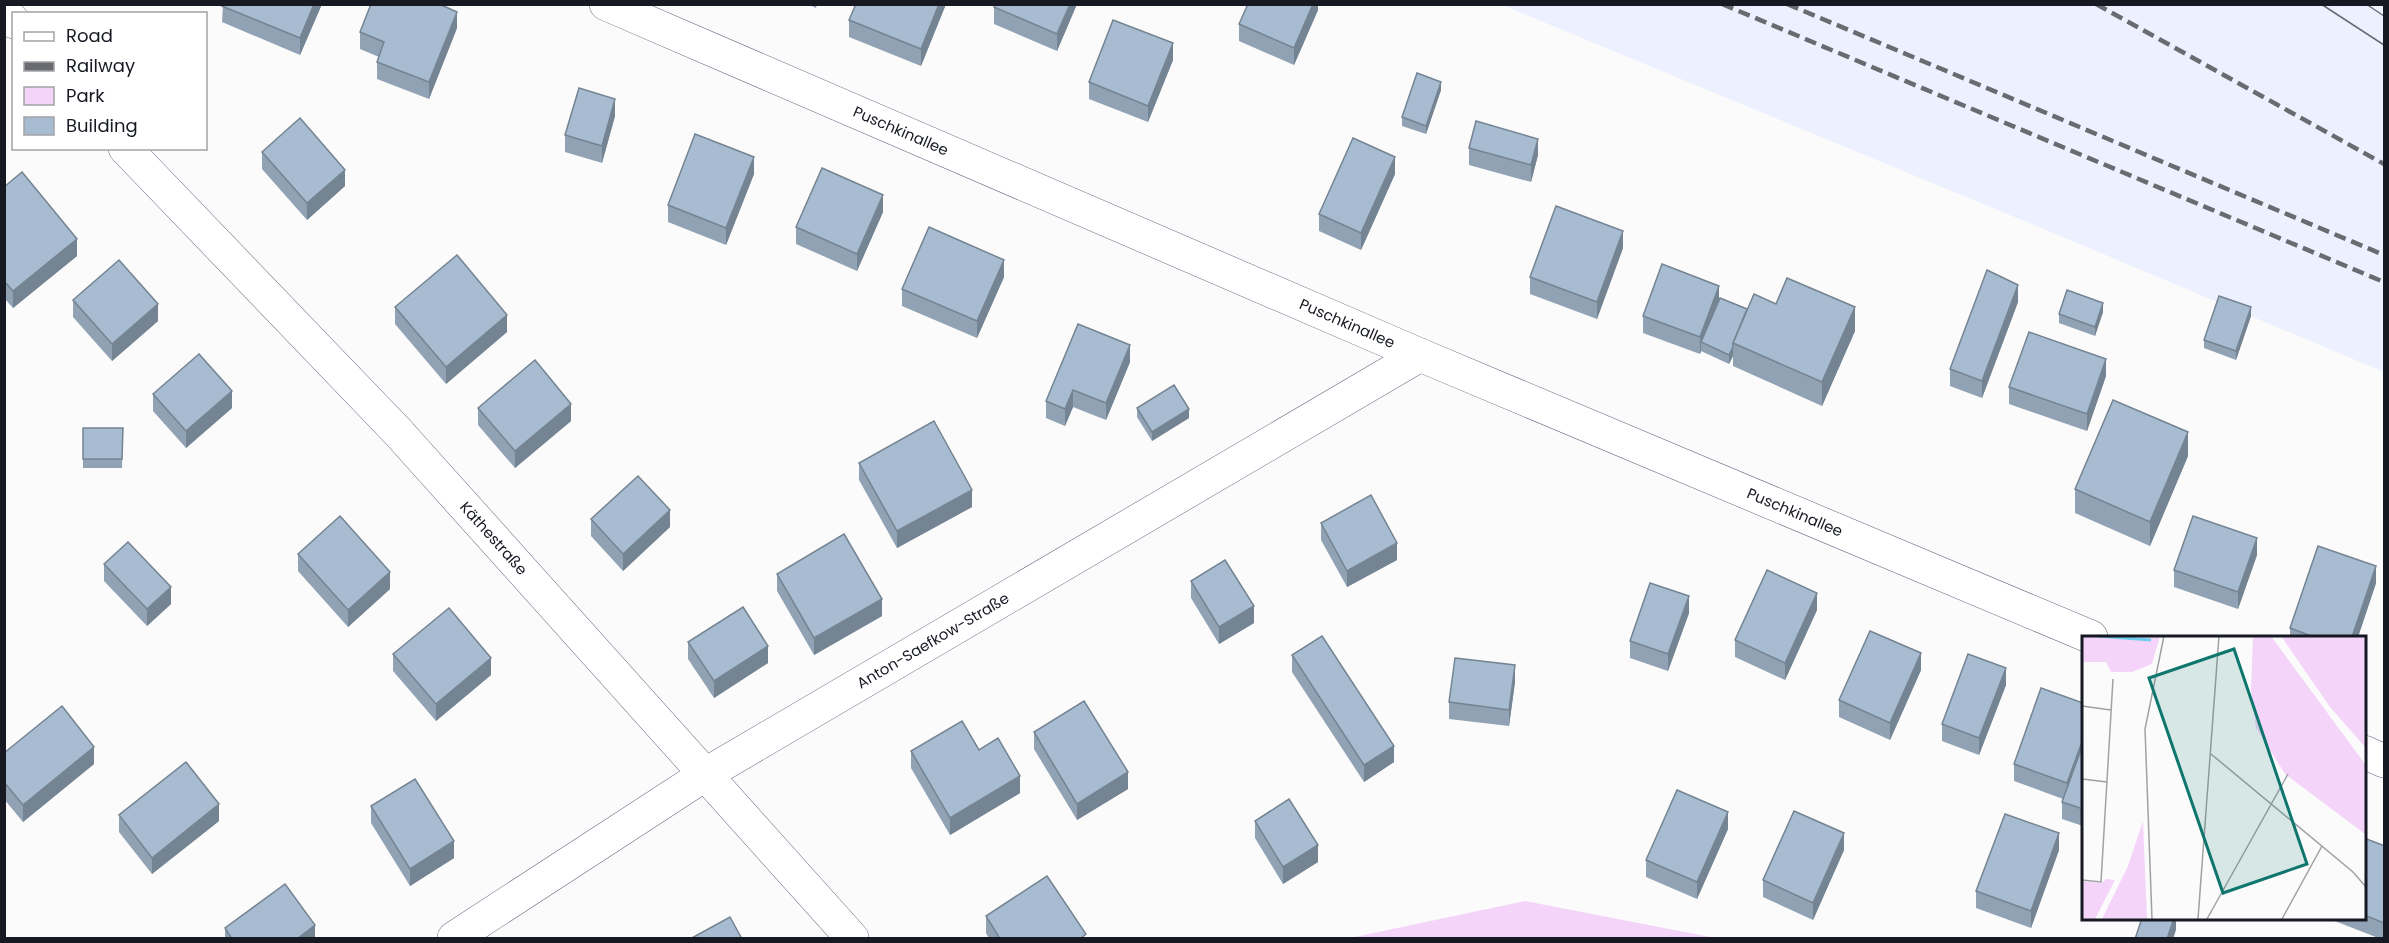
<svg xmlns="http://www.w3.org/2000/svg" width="2389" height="943" font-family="Poppins,sans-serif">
<rect width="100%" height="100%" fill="#fbfbfb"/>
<polygon fill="#edf1ff" points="1502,5 2384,5 2384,372 2046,230"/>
<polygon fill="#f4d5f9" points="1525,901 1716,938 1350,938"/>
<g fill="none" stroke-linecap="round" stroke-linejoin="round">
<defs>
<g id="street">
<path id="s1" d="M 606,4 L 1420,355 L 2091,637"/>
<polyline points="4,12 14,22"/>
<path id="s2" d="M 125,148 L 398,432 L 852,938"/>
<polyline points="2364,752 2384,761"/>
<path id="s3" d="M 454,938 L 706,774 L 1420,355"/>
</g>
</defs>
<use href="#street" stroke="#676e85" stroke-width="34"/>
<use href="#street" stroke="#fff" stroke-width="33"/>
<g stroke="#696b71" stroke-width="1.5">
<polyline points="2321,4 2384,45"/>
<polyline points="2366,4 2384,16"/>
</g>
<g stroke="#696b71" stroke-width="4.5" stroke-dasharray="12 6" stroke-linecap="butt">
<polyline points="1722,4 2384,282"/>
<polyline points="1787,4 2384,255"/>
<polyline points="2096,4 2384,164"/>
</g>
</g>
<g fill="#90a2b4">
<polygon points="223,4 322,4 300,55 222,22"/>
<polygon points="808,4 817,4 816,8"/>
<polygon points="946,4 921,66 849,37 849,20"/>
<polygon points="995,4 1077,4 1057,51 994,24 994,7"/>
<polygon points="1318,4 1318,10 1294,65 1239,41 1239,24"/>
<polygon points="457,28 429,99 377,79 377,62 379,57 360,49 360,32"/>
<polygon points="1173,60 1148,122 1089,99 1089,82"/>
<polygon points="1441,90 1426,134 1402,126 1402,117"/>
<polygon points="615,116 602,163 565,152 565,135"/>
<polygon points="1469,148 1538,155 1531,182 1469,165"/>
<polygon points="262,152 345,186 307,220 262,169"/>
<polygon points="754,174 726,245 668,222 668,205"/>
<polygon points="1395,174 1361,250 1319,231 1319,214"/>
<polygon points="4,187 77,256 13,308 4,298"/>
<polygon points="883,212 857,271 796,244 796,227"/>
<polygon points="1623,248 1597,319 1530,294 1530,277"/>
<polygon points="1004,277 977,338 902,306 902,289"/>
<polygon points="73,300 158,321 112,361 73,317"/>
<polygon points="1719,301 1747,309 1776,304 1855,331 1822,406 1733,366 1733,356 1729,364 1701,351 1700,354 1643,333 1643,316"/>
<polygon points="2018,302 1982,398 1950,386 1950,369"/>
<polygon points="395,307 507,332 446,384 395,324"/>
<polygon points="2103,312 2095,336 2059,323 2059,314"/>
<polygon points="2251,316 2236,360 2204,348 2204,340"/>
<polygon points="1130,362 1106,420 1073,407 1065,426 1046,418 1046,401"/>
<polygon points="2106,376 2087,431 2009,404 2009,387"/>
<polygon points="153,394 232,408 186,448 153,411"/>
<polygon points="478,408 571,421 515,468 478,425"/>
<polygon points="1137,408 1189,418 1152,441 1137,417"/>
<polygon points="83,428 123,428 122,468 83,468"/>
<polygon points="2188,456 2150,546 2075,513 2075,489"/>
<polygon points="859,463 972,507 897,548 859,480"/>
<polygon points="591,519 670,527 623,571 591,536"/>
<polygon points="1321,523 1397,560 1347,587 1321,540"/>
<polygon points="298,554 390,589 348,627 298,571"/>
<polygon points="2257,555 2238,609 2174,587 2174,570"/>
<polygon points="104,564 171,604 147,626 104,581"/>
<polygon points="777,574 882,616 814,655 777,591"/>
<polygon points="1191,581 1254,623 1219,644 1191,598"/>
<polygon points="2376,583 2358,637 2290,637 2290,628"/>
<polygon points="1817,610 1785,680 1735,657 1735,640"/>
<polygon points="1689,613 1668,671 1630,658 1630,641"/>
<polygon points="688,642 768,663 714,698 688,659"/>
<polygon points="393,654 491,675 436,721 393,671"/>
<polygon points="1292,655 1394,762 1364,782 1292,672"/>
<polygon points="1921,670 1890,740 1839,717 1839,700"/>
<polygon points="1515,682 1509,726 1449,719 1449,702"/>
<polygon points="2006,685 1979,755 1942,741 1942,724"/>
<polygon points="2083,703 2083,826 2062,819 2062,802 2063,799 2014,781 2014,764"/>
<polygon points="1034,732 1128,789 1077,820 1034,749"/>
<polygon points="979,750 1020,793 950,835 911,768 911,751"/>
<polygon points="4,753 94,764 23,822 4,799"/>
<polygon points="371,806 454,858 410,886 371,823"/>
<polygon points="119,815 219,821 152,874 119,832"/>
<polygon points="1255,821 1318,862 1283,884 1255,838"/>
<polygon points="1728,829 1697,899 1646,877 1646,860"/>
<polygon points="2364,838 2385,846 2385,939 2381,939 2327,918 2364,918"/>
<polygon points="1844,850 1813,920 1763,897 1763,880"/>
<polygon points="2059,850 2031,928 1976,908 1976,891"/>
<polygon points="986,916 1086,939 989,939 986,933"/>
<polygon points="225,928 315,939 225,939"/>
</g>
<g fill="#758492">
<polygon points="314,4 322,4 300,55 300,38"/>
<polygon points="939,4 946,4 921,66 921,49"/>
<polygon points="1070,4 1077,4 1057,51 1057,34"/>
<polygon points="1313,4 1318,4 1318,10 1294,65 1294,48"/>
<polygon points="457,12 457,28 429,99 429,82"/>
<polygon points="1173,43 1173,60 1148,122 1148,106"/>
<polygon points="1441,82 1441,90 1426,134 1426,126"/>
<polygon points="615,99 615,116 602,163 602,146"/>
<polygon points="1538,139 1538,155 1531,182 1531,165"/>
<polygon points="754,157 754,174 726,245 726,228"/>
<polygon points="1395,157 1395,174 1361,250 1361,233"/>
<polygon points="345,170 345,186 307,220 307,203"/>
<polygon points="883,195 883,212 857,271 857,254"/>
<polygon points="1623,231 1623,248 1597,319 1597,302"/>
<polygon points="77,239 77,256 13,308 13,291"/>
<polygon points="1004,260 1004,277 977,338 977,321"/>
<polygon points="2018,285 2018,302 1982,398 1982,381"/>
<polygon points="1719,286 1719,303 1701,342 1701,351 1700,354 1700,337"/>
<polygon points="2103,303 2103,312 2095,336 2095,327"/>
<polygon points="158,304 158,321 112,361 112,344"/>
<polygon points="1855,307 1855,331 1822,406 1822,382"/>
<polygon points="2251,307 2251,316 2236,360 2236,351"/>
<polygon points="507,315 507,332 446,384 446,367"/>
<polygon points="1130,345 1130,362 1106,420 1106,403"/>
<polygon points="1733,347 1733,356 1729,364 1729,355"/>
<polygon points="2106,359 2106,376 2087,431 2087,414"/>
<polygon points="1073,390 1073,407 1065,426 1065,409"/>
<polygon points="232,391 232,408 186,448 186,431"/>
<polygon points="571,404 571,421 515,468 515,451"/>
<polygon points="1189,409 1189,418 1152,441 1152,432"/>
<polygon points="2188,432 2188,456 2150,546 2150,522"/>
<polygon points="972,490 972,507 897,548 897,531"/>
<polygon points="670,510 670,527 623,571 623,554"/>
<polygon points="2257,538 2257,555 2238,609 2238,592"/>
<polygon points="1397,543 1397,560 1347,587 1347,571"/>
<polygon points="2376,566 2376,583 2358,637 2352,637"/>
<polygon points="390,572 390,589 348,627 348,610"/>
<polygon points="171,587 171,604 147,626 147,609"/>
<polygon points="1817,593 1817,610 1785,680 1785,663"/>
<polygon points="1689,596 1689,613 1668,671 1668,654"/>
<polygon points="882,599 882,616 814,655 814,638"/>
<polygon points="1254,606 1254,623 1219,644 1219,627"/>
<polygon points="768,646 768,663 714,698 714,681"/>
<polygon points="1921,653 1921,670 1890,740 1890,723"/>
<polygon points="491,658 491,675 436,721 436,704"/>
<polygon points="1515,665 1515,682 1509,726 1509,710"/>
<polygon points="2006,668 2006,685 1979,755 1979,738"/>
<polygon points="2083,739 2083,756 2067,800 2067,783"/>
<polygon points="1394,746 1394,762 1364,782 1364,765"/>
<polygon points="94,747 94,764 23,822 23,805"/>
<polygon points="1128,772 1128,789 1077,820 1077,804"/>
<polygon points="1020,776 1020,793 950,835 950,818"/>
<polygon points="219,804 219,821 152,874 152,858"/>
<polygon points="1728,812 1728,829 1697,899 1697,882"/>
<polygon points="1844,833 1844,850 1813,920 1813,903"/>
<polygon points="2059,833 2059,850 2031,928 2031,911"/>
<polygon points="454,841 454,858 410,886 410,869"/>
<polygon points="1318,845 1318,862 1283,884 1283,867"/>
<polygon points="2174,918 2176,918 2176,930 2173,939 2167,939"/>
<polygon points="315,925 315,939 297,939"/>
</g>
<g fill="#a7bcd1" stroke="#758492" stroke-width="1.5">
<polygon points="223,4 314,4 300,38 222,6"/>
<polygon points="371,4 439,4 457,12 429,82 377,62 384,42 360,32"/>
<polygon points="856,4 939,4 921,49 849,20"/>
<polygon points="995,4 1070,4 1057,34 994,7"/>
<polygon points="1248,4 1313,4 1294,48 1239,24"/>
<polygon points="1113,20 1173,43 1148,106 1089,82"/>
<polygon points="1417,73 1441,82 1426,126 1402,117"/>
<polygon points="579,88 615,99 602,146 565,135"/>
<polygon points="300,118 345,170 307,203 262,152"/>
<polygon points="1476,121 1538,139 1531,165 1469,148"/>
<polygon points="695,134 754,157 726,228 668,205"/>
<polygon points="1353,138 1395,157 1361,233 1319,214"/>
<polygon points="822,168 883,195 857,254 796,227"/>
<polygon points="22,172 77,239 13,291 4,281 4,187"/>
<polygon points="1556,206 1623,231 1597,302 1530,277"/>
<polygon points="929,227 1004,260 977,321 902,289"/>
<polygon points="457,255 507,315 446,367 395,307"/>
<polygon points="119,260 158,304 112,344 73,300"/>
<polygon points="1662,264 1719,286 1700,337 1643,316"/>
<polygon points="1987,270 2018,285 1982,381 1950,369"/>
<polygon points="1787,278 1855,307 1822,382 1733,343 1754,294 1776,304"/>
<polygon points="2067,290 2103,303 2095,327 2059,314"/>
<polygon points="2219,296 2251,307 2236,351 2204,340"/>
<polygon points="1720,298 1747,309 1733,343 1733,347 1729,355 1701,342"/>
<polygon points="1078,324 1130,345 1106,403 1073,390 1065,409 1046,401"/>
<polygon points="2029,332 2106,359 2087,414 2009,387"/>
<polygon points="199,354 232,391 186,431 153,394"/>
<polygon points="535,360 571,404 515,451 478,408"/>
<polygon points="1174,385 1189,409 1152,432 1137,408"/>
<polygon points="2113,400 2188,432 2150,522 2075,489"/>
<polygon points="934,421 972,490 897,531 859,463"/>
<polygon points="83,428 123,428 122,459 83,459"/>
<polygon points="638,476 670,510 623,554 591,519"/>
<polygon points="1371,495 1397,543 1347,571 1321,523"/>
<polygon points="340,516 390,572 348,610 298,554"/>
<polygon points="2193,516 2257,538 2238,592 2174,570"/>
<polygon points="844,534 882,599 814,638 777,574"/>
<polygon points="128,542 171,587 147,609 104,564"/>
<polygon points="2318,546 2376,566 2352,637 2314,637 2290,628"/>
<polygon points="1225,560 1254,606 1219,627 1191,581"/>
<polygon points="1767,570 1817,593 1785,663 1735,640"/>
<polygon points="1650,583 1689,596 1668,654 1630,641"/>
<polygon points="743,607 768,646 714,681 688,642"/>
<polygon points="449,608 491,658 436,704 393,654"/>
<polygon points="1870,631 1921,653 1890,723 1839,700"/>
<polygon points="1322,636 1394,746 1364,765 1292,655"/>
<polygon points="1968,654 2006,668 1979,738 1942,724"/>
<polygon points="1455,658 1515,665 1509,710 1449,702"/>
<polygon points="2041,688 2083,703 2083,739 2067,783 2014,764"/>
<polygon points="1084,701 1128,772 1077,804 1034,732"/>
<polygon points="62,706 94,747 23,805 4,782 4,753"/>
<polygon points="962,721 979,750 998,738 1020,776 950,818 911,751"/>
<polygon points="2083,744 2083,809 2062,802"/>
<polygon points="186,762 219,804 152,858 119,815"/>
<polygon points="415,779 454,841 410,869 371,806"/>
<polygon points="1677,790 1728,812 1697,882 1646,860"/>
<polygon points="1289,799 1318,845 1283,867 1255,821"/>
<polygon points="1794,811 1844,833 1813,903 1763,880"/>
<polygon points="2005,814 2059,833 2031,911 1976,891"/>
<polygon points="2364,838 2385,846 2384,923 2364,915"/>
<polygon points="1047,876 1086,934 1080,939 1000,939 986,916"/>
<polygon points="285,884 315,925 297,939 232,939 225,928"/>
<polygon points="730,917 742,939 690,939"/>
<polygon points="2142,918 2174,918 2167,939 2135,939"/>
</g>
<g text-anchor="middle" stroke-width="4.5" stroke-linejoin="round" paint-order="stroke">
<g font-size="15" fill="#161922" stroke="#fff">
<text dy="5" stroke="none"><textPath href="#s1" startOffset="321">Puschkinallee</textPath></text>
<text dy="5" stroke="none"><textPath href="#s1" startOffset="807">Puschkinallee</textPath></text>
<text dy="5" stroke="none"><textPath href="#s1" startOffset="1293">Puschkinallee</textPath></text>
<text dy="5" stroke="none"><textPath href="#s2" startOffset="537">Käthestraße</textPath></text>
<text dy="5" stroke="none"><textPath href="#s3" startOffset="564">Anton-Saefkow-Straße</textPath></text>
</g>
</g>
<g transform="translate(2082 636)">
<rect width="284" height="284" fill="#fbfbfb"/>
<path d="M 0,0 L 78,0 L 70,28 L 50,36 L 29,36 L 24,26 L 0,26 ZM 171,0 L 189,0 L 283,128 L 283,198 L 203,138 L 174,92 L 169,54 ZM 199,0 L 283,0 L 283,111 L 248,71 ZM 61,185 L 65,283 L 20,283 L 46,230 ZM 24,243 L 33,244 L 13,283 L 0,283 L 0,245 L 19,247 Z" fill="#f4d5f9"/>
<path fill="none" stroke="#6dceef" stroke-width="3" d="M 16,0 L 69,4"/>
<path fill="none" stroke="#9fa1a4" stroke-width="1.5" d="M 0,70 L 29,74M 129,118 L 271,236 L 284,251M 0,143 L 25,146M 0,244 L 19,246 L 31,43M 70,283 L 63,93 L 82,0M 116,283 L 137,0M 125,283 L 206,138M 200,283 L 240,210"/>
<path fill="#0f766e" fill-opacity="0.15" stroke="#0f766e" stroke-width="3" d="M 152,13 L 225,228 L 141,257 L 67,42 Z"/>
<rect width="284" height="284" fill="none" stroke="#161922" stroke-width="3"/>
</g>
<rect width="2389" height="943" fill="none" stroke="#161922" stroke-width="12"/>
<rect x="12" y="12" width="195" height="138" fill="#ffffff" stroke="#a2a3a7" stroke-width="1.5"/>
<rect x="24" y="32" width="30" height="9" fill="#ffffff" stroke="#a2a3a7" stroke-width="1.5"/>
<text x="66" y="42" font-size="18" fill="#161922">Road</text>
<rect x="24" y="62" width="30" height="9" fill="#696b71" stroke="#a2a3a7" stroke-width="1.5"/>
<text x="66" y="72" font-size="18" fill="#161922">Railway</text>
<rect x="24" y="87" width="30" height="18" fill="#f4d5f9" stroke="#a2a3a7" stroke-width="1.5"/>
<text x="66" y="102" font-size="18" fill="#161922">Park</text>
<rect x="24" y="117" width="30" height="18" fill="#a7bcd1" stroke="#a2a3a7" stroke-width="1.5"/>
<text x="66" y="132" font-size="18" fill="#161922">Building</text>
</svg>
